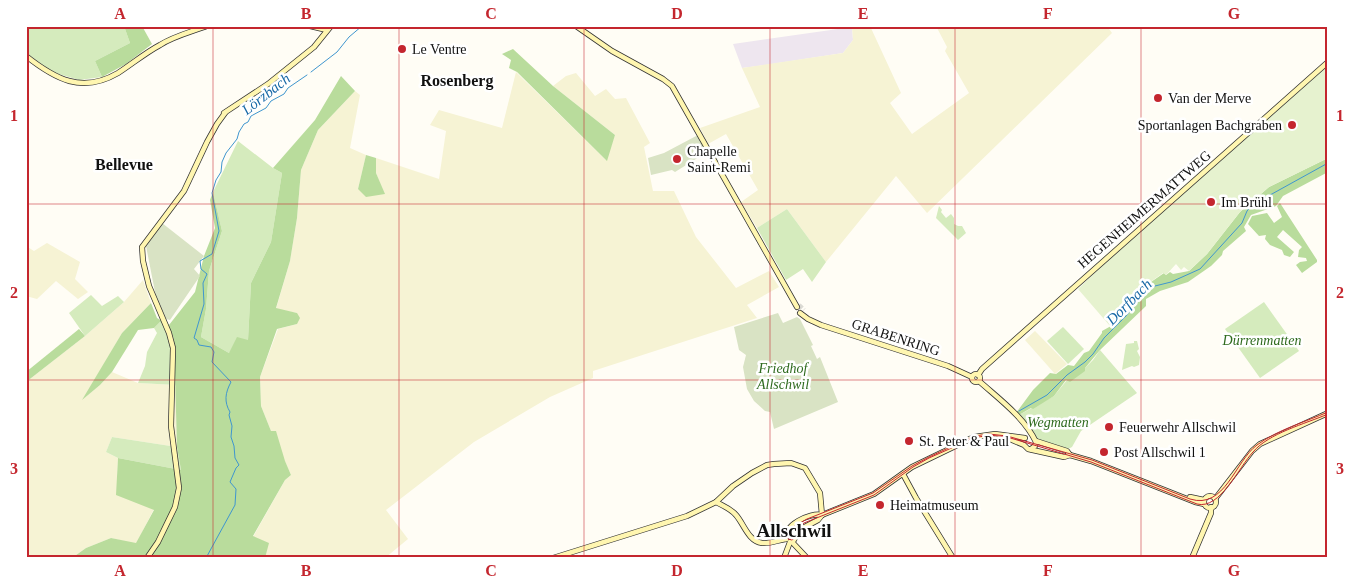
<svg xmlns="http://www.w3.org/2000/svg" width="1354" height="584" font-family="'Times New Roman',serif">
<rect width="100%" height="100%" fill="#fffdf5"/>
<polygon fill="#eee6ef" points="852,27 853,40 843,53 758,66 742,68 733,44"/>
<g fill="#f6f3d4">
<polygon points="870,26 901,93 890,103 912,134 969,93 945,51 947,47 936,26 1107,26 1112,33 927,213 896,176 826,262 787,209 757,228 741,202 758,190 726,134 708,144 700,128 760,107 742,68 843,53 853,40 852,27"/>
<polygon points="516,72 606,160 615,135 553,86 566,76 576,73 595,96 606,89 615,99 626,98 650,143 644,147 653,191 674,191 696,237 736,288 769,271 779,287 747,305 757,318 593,371 593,378 550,397 474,442 386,510 408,539 385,558 265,558 268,543 253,537 285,480 291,475 271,431 261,406 260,377 278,329 297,324 297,313 276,309 290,261 297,218 301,170 318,130 355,91 360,95 350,148 366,155 358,189 384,194 376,173 376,158 439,179 446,131 430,125 439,110 502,128"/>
<polygon points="47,243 80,262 75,279 88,292 78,299 56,281 37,299 26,296 26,246 34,251"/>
<polygon points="143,280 151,303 122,333 84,398 100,385 112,372 138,383 176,385 177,447 112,437 106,452 118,458 117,478 154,509 136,544 111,538 86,548 72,558 26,558 26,442 28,440 26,439 26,382 85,336 124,302"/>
<polygon points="1035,331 1067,364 1055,374 1025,340"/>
</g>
<g fill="#d5ebbd">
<polygon points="26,26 124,26 130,43 95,61 102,77 79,80 52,72 29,55 26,56"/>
<polygon points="238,141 273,168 282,173 271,242 251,283 248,340 229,353 201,337 206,309 209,271 222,231 213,192"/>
<polygon points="939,206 942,210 941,212 946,218 951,214 954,218 954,224 958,226 962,226 966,233 958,240 936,218"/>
<polygon points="787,209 826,262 812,282 803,269 786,280 757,228"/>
<polygon points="91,295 102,306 118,296 124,302 85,336 69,313"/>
<polygon points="1264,302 1299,351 1260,378 1225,329"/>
<polygon points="160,322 170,329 174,339 176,385 138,383 145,366 147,352 157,333 154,328"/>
<polygon points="1063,327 1084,349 1068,364 1047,341"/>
<polygon points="1134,341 1137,341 1139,349 1137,351 1140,357 1139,365 1134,367 1132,366 1122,370 1126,344 1134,343"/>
<polygon points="1100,350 1137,393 1081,431 1072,447 1066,450 1036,441 1019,415 1054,396 1067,380 1085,368 1093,360"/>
<polygon points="112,437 177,447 181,470 118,458 106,452"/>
</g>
<g fill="#b9dc9c">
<polygon points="124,26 142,26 152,44 126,64 102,77 95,61 130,43"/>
<polygon points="513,49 553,86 615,135 607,161 517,72 509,68 511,60 502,54"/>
<polygon points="341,76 355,91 318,130 301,170 297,218 290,261 276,308 297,313 300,318 297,324 277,329 260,377 261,406 271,431 276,431 285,461 291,475 285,480 253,536 269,543 265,558 72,558 86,548 111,538 136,543 154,510 116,495 118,458 181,470 177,447 174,339 170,329 160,322 154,328 138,330 112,372 100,385 82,400 122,333 151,303 157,318 169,325 195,292 204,256 215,228 210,200 213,192 222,231 209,271 206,309 201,337 229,353 237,337 248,340 251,283 271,242 282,173 273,168 315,120"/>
<polygon points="366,155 376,158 376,173 385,194 366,197 358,189"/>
<polygon points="1328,158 1328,172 1283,196 1276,206 1251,215 1244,227 1246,231 1223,251 1222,255 1211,266 1188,282 1160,291 1146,299 1146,306 1100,350 1085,368 1085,371 1070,382 1066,380 1054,396 1033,409 1031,408 1019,415 1016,413 1033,390 1050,373 1056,374 1068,365 1074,366 1084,353 1089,351 1102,333 1102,331 1111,326 1124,315 1133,303 1138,291 1164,273 1166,275 1170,272 1173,274 1189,271 1207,254 1240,212 1269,187"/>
<polygon points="1280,203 1317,260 1317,262 1302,273 1296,265 1300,262 1307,261 1306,258 1298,257 1299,250 1302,247 1283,230 1277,237 1294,252 1290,257 1284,255 1282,250 1270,245 1265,239 1266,235 1259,236 1248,224 1252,216 1267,213 1274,223 1282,217 1277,206"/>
<polygon points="79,329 85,336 26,382 26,372"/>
</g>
<g fill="#d9e3c4">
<polygon points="698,135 707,152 675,172 672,170 651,175 648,158 664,153"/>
<polygon points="162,223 204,256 194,269 200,276 170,320 166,319 156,297 146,246"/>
<polygon points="778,313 783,323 797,317 800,319 813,345 811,346 817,359 820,357 838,402 774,429 770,412 765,411 754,401 747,389 743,367 746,355 739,350 734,327"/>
</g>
<polygon fill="#e6f2cf" points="1328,62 1328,158 1269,187 1240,212 1207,254 1189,271 1184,267 1181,270 1176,264 1166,275 1163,273 1138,291 1133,303 1124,315 1110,326 1078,289 1148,221"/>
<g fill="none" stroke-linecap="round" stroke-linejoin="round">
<g stroke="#3f96cf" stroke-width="1">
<polyline points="311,72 337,52 349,37 362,26"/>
<polyline points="1019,411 1047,395 1067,375 1085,362 1093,354 1104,338 1126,316 1143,295 1155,286 1171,282 1200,269 1242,223 1247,211 1252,205 1328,163"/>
<path d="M 206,558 L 235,505 L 236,489 L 230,482 L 236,468 L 239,465 L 235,458 L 234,446 L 231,437 L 232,426 L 229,415 L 230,412 C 224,402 225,393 231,382 L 212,362 L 214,352 L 211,347 L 199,345 L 197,340 L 194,338 L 204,304 L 203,283 L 207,274 L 201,269 L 200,261 L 212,254 L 219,231 L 212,193 L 216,180 L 221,172 L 222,162 L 226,153 L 237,139 L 239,132 L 244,124 L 248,122 L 251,116 L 266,108 L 271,101 L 284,94 L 288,88 L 307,75"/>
</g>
<polyline stroke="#dbdad3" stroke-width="4.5" stroke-dasharray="4.5 2" stroke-linecap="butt" points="799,305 804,310"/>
<defs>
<g id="secondary">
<polyline points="310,26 327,30"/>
<polyline points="576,26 612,51 663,79 672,86 797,307"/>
<path d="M 26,56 C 55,79 82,94 118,73 C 132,64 145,53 160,45 C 174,36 191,32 207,26"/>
<polyline points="224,113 268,84 314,47 331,26"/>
<polyline points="800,313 808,319 821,325 948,366 972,377"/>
<circle cx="976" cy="378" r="4"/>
<polyline points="978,375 982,369 1328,62"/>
<path d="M 979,381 C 999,399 1024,417 1036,442 L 1035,446 L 1031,449"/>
<polyline points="1005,437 1024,445 1028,449 1064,457 1070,455 1091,461 1195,502 1204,504"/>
<polyline points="1036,441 1067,451 1070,455"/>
<polyline points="903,474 916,498 953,558"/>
<circle cx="1210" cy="502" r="6"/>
<polyline points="1190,497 1204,500"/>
<polyline points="1215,499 1252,451 1260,444 1328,413"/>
<path d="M 716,502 C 723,506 730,508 736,515 C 744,524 748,541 762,543 C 770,544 778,540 786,539"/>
<path d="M 786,539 C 782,526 810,512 822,515 L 874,494 L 912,467 L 974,437 L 995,434 L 1025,438"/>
<polyline points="790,542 794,540 799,530 818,520 822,515"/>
<polyline points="792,542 807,558"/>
<polyline points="147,558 158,542 175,507 179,488 171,426 173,348 169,333 149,286 143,261 142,247 184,191 207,142 217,124 225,113"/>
<polyline points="553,558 687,516 716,502 733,486 752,473 767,465 774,464 791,463 805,468 820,493 822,515"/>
<polyline points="784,558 790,542"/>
<polyline points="1192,558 1211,513 1211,507"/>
</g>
</defs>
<use href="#secondary" stroke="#333" stroke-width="6"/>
<use href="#secondary" stroke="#fff6b0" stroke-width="4.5"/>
<path stroke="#c4262e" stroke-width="1" d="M 1328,412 C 1305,422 1277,430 1257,445 C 1235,461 1225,510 1190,499 L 1092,460 L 1007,436 L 989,434 L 974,436 L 929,457 L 912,466 L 873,493 L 807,519 L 788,530 L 785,535 L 788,539 L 792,540 C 799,536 797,527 804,523 L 874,495 L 913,467 L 929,458 L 974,438 L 989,435 L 1007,437 L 1091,462 L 1197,504 C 1220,510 1239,467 1253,452 C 1269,433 1305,424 1328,414"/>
</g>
<path fill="none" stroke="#c4262e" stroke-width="1" stroke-opacity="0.55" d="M 213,26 L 213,558M 399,26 L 399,558M 584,26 L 584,558M 770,26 L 770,558M 955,26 L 955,558M 1141,26 L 1141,558M 26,204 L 1328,204M 26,380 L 1328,380"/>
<g fill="#c4262e" stroke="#fff" stroke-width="2">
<circle cx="402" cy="49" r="5"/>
<circle cx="1158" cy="98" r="5"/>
<circle cx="1292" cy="125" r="5"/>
<circle cx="677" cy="159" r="5"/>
<circle cx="1211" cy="202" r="5"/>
<circle cx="1109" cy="427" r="5"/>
<circle cx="909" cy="441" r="5"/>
<circle cx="1104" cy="452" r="5"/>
<circle cx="880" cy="505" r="5"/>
</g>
<g text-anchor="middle" stroke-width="5" stroke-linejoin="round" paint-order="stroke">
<g font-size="14" fill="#111" stroke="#fff" text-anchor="start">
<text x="412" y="54">Le Ventre</text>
<text x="1168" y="103">Van der Merve</text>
<text x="1282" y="130" text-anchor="end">Sportanlagen Bachgraben</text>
<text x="687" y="156">Chapelle<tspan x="687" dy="16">Saint-Remi</tspan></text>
<text x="1221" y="207">Im Brühl</text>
<text x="1119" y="432">Feuerwehr Allschwil</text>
<text x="919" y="446">St. Peter &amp; Paul</text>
<text x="1114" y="457">Post Allschwil 1</text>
<text x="890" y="510">Heimatmuseum</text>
</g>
<g font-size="14" fill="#111" stroke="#fff">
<text transform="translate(1144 209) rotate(-41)" y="5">HEGENHEIMERMATTWEG</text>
<text transform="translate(896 337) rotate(18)" y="5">GRABENRING</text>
</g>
<g font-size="14" font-style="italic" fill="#2f6b1f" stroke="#fff">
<text x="1262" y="345">Dürrenmatten</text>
<text x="783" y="373">Friedhof<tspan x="783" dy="16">Allschwil</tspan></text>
<text x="1058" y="427">Wegmatten</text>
</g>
<g font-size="15" font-style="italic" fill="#1768a6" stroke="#fff">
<text transform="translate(266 94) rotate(-38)" y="5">Lörzbach</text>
<text transform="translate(1129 302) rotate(-45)" y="5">Dorfbach</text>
</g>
<g font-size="16" font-weight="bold" fill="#111" stroke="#fff">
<text x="457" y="86">Rosenberg</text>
<text x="124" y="170">Bellevue</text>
</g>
<g font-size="19" font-weight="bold" fill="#111" stroke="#fff">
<text x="794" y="537">Allschwil</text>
</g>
</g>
<rect width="1354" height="584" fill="none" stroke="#ffffff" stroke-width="55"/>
<rect x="28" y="28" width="1298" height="528" fill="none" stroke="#c4262e" stroke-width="2"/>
<g font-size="16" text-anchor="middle" font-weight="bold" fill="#c4262e">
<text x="120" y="19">A</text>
<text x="306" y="19">B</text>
<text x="491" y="19">C</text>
<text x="677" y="19">D</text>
<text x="863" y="19">E</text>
<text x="1048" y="19">F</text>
<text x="1234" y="19">G</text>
<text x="14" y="121">1</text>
<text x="1340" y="121">1</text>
<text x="14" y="298">2</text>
<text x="1340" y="298">2</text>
<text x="14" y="474">3</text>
<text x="1340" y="474">3</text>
<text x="120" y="576">A</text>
<text x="306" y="576">B</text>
<text x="491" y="576">C</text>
<text x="677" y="576">D</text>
<text x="863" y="576">E</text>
<text x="1048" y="576">F</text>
<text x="1234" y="576">G</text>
</g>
</svg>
